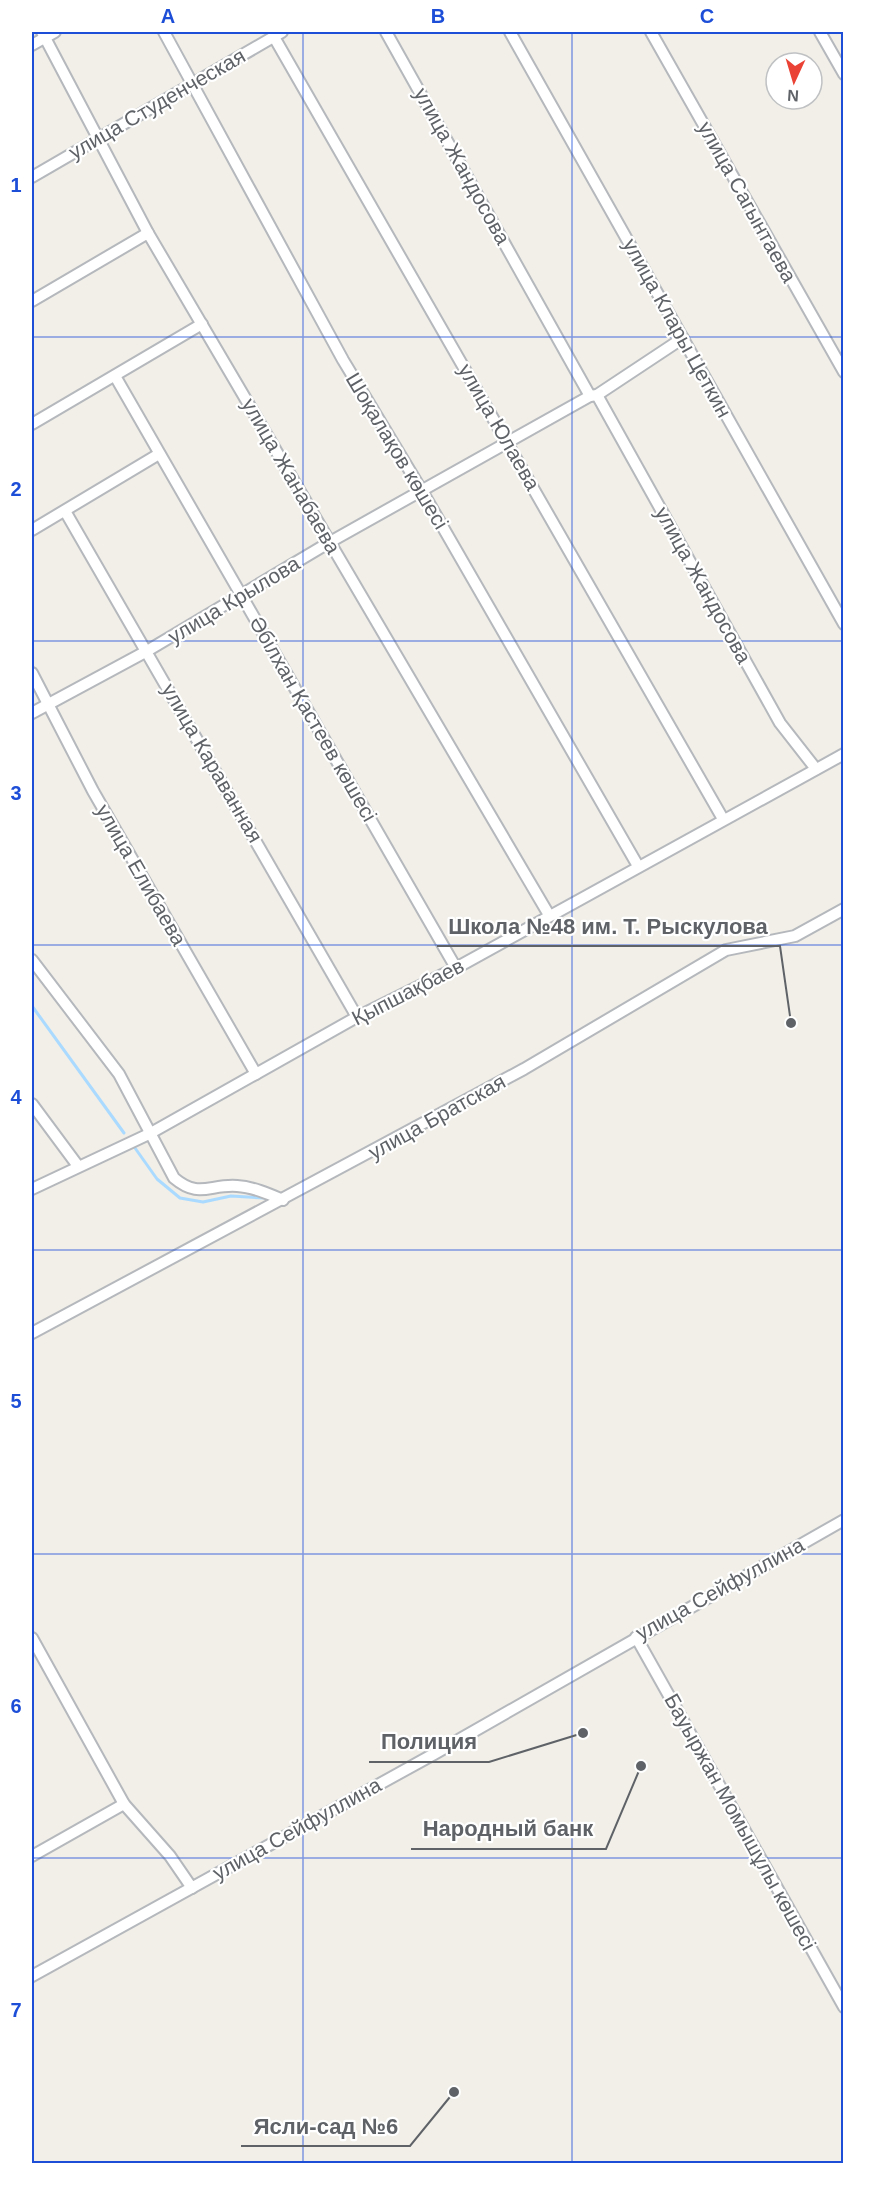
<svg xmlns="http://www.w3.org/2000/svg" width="875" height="2195" font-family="Arial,sans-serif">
<rect width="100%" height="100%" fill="#f1efe8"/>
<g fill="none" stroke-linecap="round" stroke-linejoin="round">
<g stroke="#aadaff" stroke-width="3">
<polyline points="32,1006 124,1133"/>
<polyline points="135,1148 157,1179 180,1198 203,1202 231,1196 264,1198"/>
</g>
<defs>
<g id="minor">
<polyline points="42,32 148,233 549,915"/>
<polyline points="164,32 343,360 422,491 638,866"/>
<polyline points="386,32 590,396"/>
<polyline points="510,32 844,624"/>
<polyline points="651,32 844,372"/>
<polyline points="820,32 844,74"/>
<polyline points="274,37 723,819"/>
<polyline points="32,45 55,32"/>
<polyline points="32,177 282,32"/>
<polyline points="32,301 148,233"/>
<polyline points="115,376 456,968"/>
<polyline points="597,395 780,723 816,769"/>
<polyline points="32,424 202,324"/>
<polyline points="65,511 357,1017"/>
<polyline points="32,530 159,454"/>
<polyline points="32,673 93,791 256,1074"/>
<polyline points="32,713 147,651 330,542 590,396 597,395 683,338"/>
<path d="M 32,960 L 119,1074 L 174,1178 C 199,1199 209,1184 237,1186 C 253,1187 269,1194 283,1200"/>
<polyline points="32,1104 78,1166"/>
<polyline points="32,1189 149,1134 357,1017 456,968 844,754"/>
<polyline points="32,1333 524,1069 726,950 795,936 844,909"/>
<polyline points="636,1637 844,2007"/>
<polyline points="32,1638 124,1804 170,1856 192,1888"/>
<polyline points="32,1856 124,1804"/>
<polyline points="32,1976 434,1754 844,1520"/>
</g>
</defs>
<use href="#minor" stroke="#b5b8bc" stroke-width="14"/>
<use href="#minor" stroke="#fff" stroke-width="10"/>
</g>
<path fill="none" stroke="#1d4ed8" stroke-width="1.5" stroke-opacity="0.55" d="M 303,32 L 303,2164M 572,32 L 572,2164M 32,337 L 844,337M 32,641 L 844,641M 32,945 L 844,945M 32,1250 L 844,1250M 32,1554 L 844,1554M 32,1858 L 844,1858"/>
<g text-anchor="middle" stroke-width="4.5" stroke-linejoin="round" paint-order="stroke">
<g font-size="21" fill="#5f6368" stroke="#fff">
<text transform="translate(157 104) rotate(-30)" y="7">улица Студенческая</text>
<text transform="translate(462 166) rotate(61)" y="7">улица Жандосова</text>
<text transform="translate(747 202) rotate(61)" y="7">улица Сагынтаева</text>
<text transform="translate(677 328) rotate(61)" y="7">улица Клары Цеткин</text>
<text transform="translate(499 427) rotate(60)" y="7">улица Юлаева</text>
<text transform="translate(397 451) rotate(59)" y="7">Шоқалақов көшесі</text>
<text transform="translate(291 476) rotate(60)" y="7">улица Жанабаева</text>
<text transform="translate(703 585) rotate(61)" y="7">улица Жандосова</text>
<text transform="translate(234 600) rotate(-31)" y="7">улица Крылова</text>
<text transform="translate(313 719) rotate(60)" y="7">Әбілхан Қастеев көшесі</text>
<text transform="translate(212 763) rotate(60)" y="7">улица Караванная</text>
<text transform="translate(141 875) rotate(60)" y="7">улица Елибаева</text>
<text transform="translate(408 992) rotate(-27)" y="7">Қыпшақбаев</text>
<text transform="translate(437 1117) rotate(-29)" y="7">улица Братская</text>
<text transform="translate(720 1589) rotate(-29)" y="7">улица Сейфуллина</text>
<text transform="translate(740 1822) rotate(61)" y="7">Бауыржан Момышұлы көшесі</text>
<text transform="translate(297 1829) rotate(-29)" y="7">улица Сейфуллина</text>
</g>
</g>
<path fill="none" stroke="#5f6368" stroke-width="2" d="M791 1023L780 946H437M583 1733L489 1762H369M641 1766L606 1849H411M454 2092L410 2146H241"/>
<g fill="#5f6368" stroke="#fff" stroke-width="2">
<circle cx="791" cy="1023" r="6"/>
<circle cx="583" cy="1733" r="6"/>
<circle cx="641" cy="1766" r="6"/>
<circle cx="454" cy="2092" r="6"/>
</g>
<g font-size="22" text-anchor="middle" font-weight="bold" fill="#5f6368" stroke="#fff" stroke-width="4.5" stroke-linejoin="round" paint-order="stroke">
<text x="608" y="934">Школа №48 им. Т. Рыскулова</text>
<text x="429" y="1749">Полиция</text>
<text x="508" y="1836">Народный банк</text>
<text x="326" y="2134">Ясли-сад №6</text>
</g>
<rect width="875" height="2195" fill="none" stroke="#ffffff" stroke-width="66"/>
<g transform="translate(794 81) rotate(184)"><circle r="28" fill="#ffffff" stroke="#bfc1c3" stroke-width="1.5"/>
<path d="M0-4.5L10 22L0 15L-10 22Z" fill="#ea4335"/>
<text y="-9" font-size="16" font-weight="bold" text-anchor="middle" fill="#5f6368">N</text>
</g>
<rect x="33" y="33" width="809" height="2129" fill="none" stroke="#1d4ed8" stroke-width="2"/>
<g font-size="20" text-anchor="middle" font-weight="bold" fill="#1d4ed8">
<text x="168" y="23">A</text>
<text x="438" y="23">B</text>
<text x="707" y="23">C</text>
<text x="16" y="192">1</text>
<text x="16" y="496">2</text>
<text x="16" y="800">3</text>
<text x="16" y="1104">4</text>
<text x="16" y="1408">5</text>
<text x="16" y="1713">6</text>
<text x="16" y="2017">7</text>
</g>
</svg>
